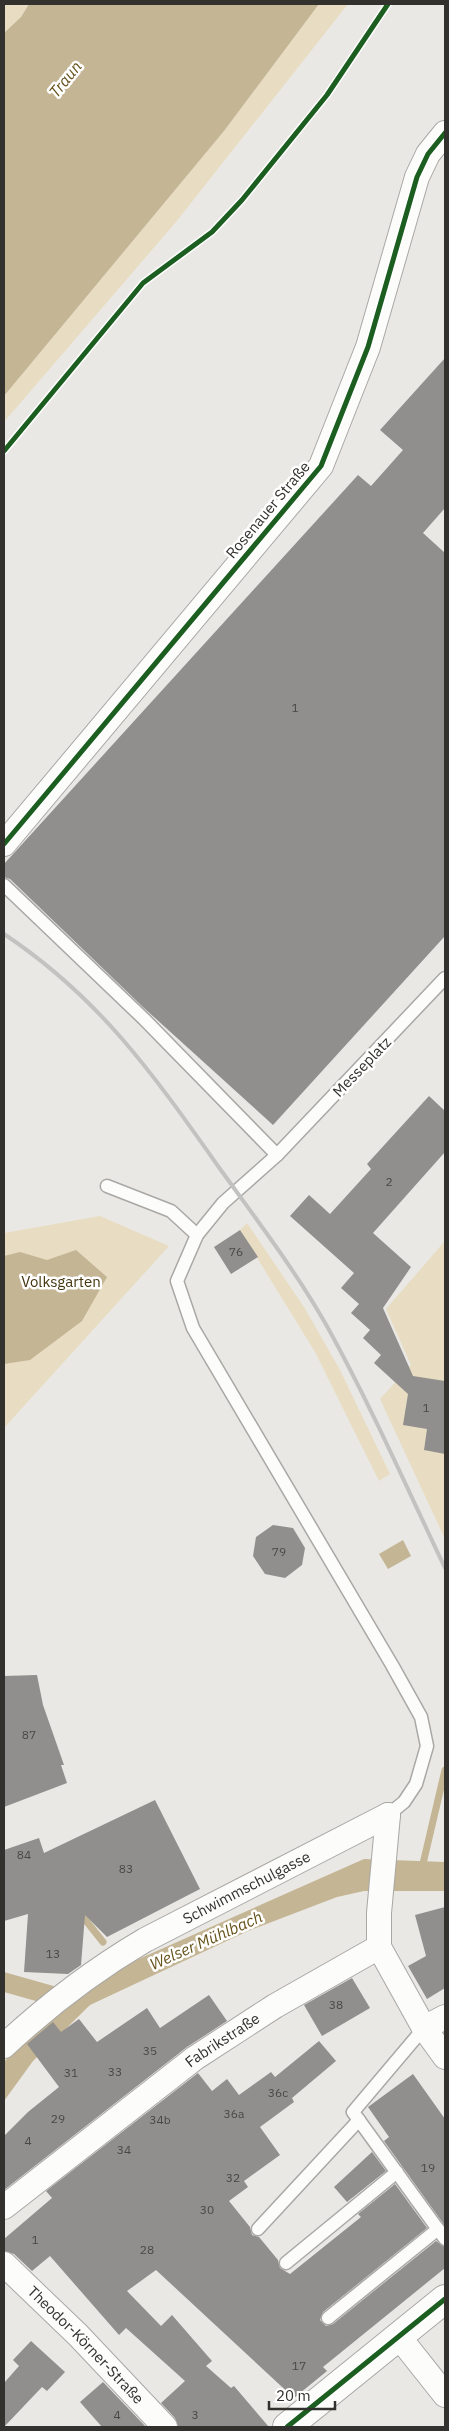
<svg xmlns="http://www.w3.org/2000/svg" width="449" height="2431" font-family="'IBM Plex Sans',sans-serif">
<rect width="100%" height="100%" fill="#eae8e4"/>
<g fill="#e8ddc2">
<polygon points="4,4 29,4 21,17 4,33"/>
<polygon points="319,4 348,4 176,222 4,422 4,396 224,131"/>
<polygon points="100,1216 169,1246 4,1428 4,1233"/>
<polygon points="247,1223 304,1307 340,1370 390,1474 379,1481 315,1352 240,1230"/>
<polygon points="445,1241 445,1539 380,1399 411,1365 386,1309"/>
</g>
<g fill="#c4b594">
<polygon points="29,4 319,4 224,131 4,396 4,33 21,17"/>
<polygon points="76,1250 107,1277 82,1321 30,1360 4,1364 4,1256 20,1252 47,1260"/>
<polygon points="403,1540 411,1556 388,1569 379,1554"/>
<polygon points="364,1859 445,1862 445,1891 364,1891 337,1897 248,1931 90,2005 33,2061 4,2101 4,2062 47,2014 57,2007 4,1992 4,1972 78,1993 123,1966"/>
</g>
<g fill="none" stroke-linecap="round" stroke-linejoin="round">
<g stroke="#c4b594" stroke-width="7">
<polyline points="422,1868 445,1770"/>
<polyline points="79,1912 103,1942"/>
</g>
</g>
<g fill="#908f8d">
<polygon points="445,358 445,508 423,533 445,553 445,936 273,1125 144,1008 10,879 4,877 4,864 358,475 371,486 403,450 380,430"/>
<polygon points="429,1096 445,1111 445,1152 373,1233 411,1267 383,1308 413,1376 445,1381 445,1454 424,1450 427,1429 403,1425 408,1394 374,1363 381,1355 363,1338 370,1330 351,1313 359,1304 341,1288 354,1273 290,1216 309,1195 330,1214 371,1169 367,1164"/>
<polygon points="240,1230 258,1257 231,1274 214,1247"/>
<polygon points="273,1525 293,1528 305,1548 302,1565 285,1578 265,1574 253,1556 256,1537"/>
<polygon points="37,1675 43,1705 64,1765 61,1765 67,1783 4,1807 4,1676"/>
<polygon points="155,1800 200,1889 107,1937 85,1915 81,1965 68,1974 24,1972 28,1914 4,1921 4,1850 39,1838 44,1853"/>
<polygon points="445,1907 445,1988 427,1999 408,1966 426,1956 415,1915"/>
<polygon points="352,1978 370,2008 322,2036 304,2005"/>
<polygon points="209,1995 227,2021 187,2047 4,2190 4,2136 28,2112 59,2087 27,2044 53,2022 61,2032 79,2019 97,2042 147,2008 160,2028"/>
<polygon points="319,2041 336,2061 292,2098 294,2102 260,2127 280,2155 244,2181 248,2187 229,2201 250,2227 252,2235 259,2237 278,2260 280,2268 290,2274 361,2217 358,2214 395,2184 427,2228 323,2312 320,2320 326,2326 333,2324 436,2241 445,2247 445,2268 323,2367 327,2371 294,2398 156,2270 127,2291 161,2326 172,2315 212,2361 206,2366 231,2388 234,2386 269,2427 178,2427 175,2418 161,2403 185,2381 126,2328 119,2335 50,2256 32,2271 14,2254 4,2251 4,2239 52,2198 46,2191 198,2073 212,2091 227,2079 239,2095 271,2072 275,2077"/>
<polygon points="413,2074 445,2119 445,2226 384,2141 389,2137 368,2107"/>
<polygon points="372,2152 386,2171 347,2202 334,2187"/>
<polygon points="31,2341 65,2372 47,2391 42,2387 4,2427 4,2383 19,2366 13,2360"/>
<polygon points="103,2382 146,2427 102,2427 80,2402"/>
</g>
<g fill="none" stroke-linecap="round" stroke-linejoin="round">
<defs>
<g id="lane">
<polyline points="4,885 144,1019 277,1155"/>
<polyline points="107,1186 171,1211 197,1235"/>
<polyline points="388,1815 404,1802 416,1784 427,1746 421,1717 392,1665 193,1328 177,1281 197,1235 223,1203 277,1155 445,978"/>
<polyline points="424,2028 353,2112 445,2239"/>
<polyline points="258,2229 359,2120"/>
<polyline points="286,2263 397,2172"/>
<polyline points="328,2318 438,2229"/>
</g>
<g id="street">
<polyline points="4,844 321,466 368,347 417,177 428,154 445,133"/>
<polyline points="379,1947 379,1913 388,1815"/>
<polyline points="379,1947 424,2028 445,2057"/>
<polyline points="424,2028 445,2017"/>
<path id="s1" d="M 4,2046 C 48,2005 94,1970 145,1940 L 388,1815"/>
<path id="s2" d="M 4,2207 L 195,2058 L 275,2006 L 379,1947"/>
<path id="s3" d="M 4,2264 L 78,2335 L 165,2427"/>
<polyline points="399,2337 445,2395"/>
</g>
<polyline id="secondary" points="287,2427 445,2299"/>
</defs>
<use href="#lane" stroke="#a9a8a5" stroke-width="15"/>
<use href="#street" stroke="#a9a8a5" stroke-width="26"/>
<use href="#secondary" stroke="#a9a8a5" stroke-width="30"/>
<use href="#lane" stroke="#fcfcfb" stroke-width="12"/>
<use href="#street" stroke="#fcfcfb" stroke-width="24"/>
<use href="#secondary" stroke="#fcfcfb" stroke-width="28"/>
<path stroke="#c2c2c1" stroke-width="4" d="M 4,934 C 100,998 153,1074 218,1166 C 256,1219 296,1271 328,1328 C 371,1406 407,1488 445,1568"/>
<defs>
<g id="cycleway">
<polyline points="4,451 143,283 212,232 242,200 327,95 388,4"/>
<polyline points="4,844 321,466 368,347 417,177 428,154 445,133"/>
<polyline points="287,2427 445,2299"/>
</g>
</defs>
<use href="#cycleway" stroke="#fff" stroke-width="8"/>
<use href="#cycleway" stroke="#1b5e20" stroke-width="5"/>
</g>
<g text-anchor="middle" stroke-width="5" stroke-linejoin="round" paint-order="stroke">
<g font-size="12" fill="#4a4846">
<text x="295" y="712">1</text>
<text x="389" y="1186">2</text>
<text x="236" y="1256">76</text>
<text x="426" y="1412">1</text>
<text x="279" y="1556">79</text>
<text x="29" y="1739">87</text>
<text x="24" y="1859">84</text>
<text x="126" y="1873">83</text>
<text x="53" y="1958">13</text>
<text x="336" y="2009">38</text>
<text x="150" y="2055">35</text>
<text x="115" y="2076">33</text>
<text x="71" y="2077">31</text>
<text x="278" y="2097">36c</text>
<text x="234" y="2118">36a</text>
<text x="58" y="2123">29</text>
<text x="160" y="2124">34b</text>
<text x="28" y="2145">4</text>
<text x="124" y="2154">34</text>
<text x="428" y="2172">19</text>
<text x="233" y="2182">32</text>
<text x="207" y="2214">30</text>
<text x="35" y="2244">1</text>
<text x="147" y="2254">28</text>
<text x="299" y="2370">17</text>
<text x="117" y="2419">4</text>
<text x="195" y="2419">3</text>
</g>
<g font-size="15" fill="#32312e" stroke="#fff">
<text transform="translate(268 510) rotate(-50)" y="5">Rosenauer Straße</text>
<text transform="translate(362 1067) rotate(-46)" y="5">Messeplatz</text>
<text dy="5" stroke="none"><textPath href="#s1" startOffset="291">Schwimmschulgasse</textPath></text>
<text dy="5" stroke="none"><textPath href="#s2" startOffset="275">Fabrikstraße</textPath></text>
<text dy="5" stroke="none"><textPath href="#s3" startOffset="115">Theodor-Körner-Straße</textPath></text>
</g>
<g font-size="15" fill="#453610" stroke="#fff">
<text x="61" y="1287">Volksgarten</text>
</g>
<g font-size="16" font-style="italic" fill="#67521b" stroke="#fff">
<text transform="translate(65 79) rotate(-51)" y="6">Traun</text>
<text transform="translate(206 1940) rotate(-24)" y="6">Welser Mühlbach</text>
</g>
</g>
<rect width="449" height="2431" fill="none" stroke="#32312e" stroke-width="10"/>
<path d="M269 2401v8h66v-8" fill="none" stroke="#32312e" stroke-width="2.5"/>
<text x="276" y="2401" font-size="15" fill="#32312e" stroke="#ffffff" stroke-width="4" paint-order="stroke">20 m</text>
</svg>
